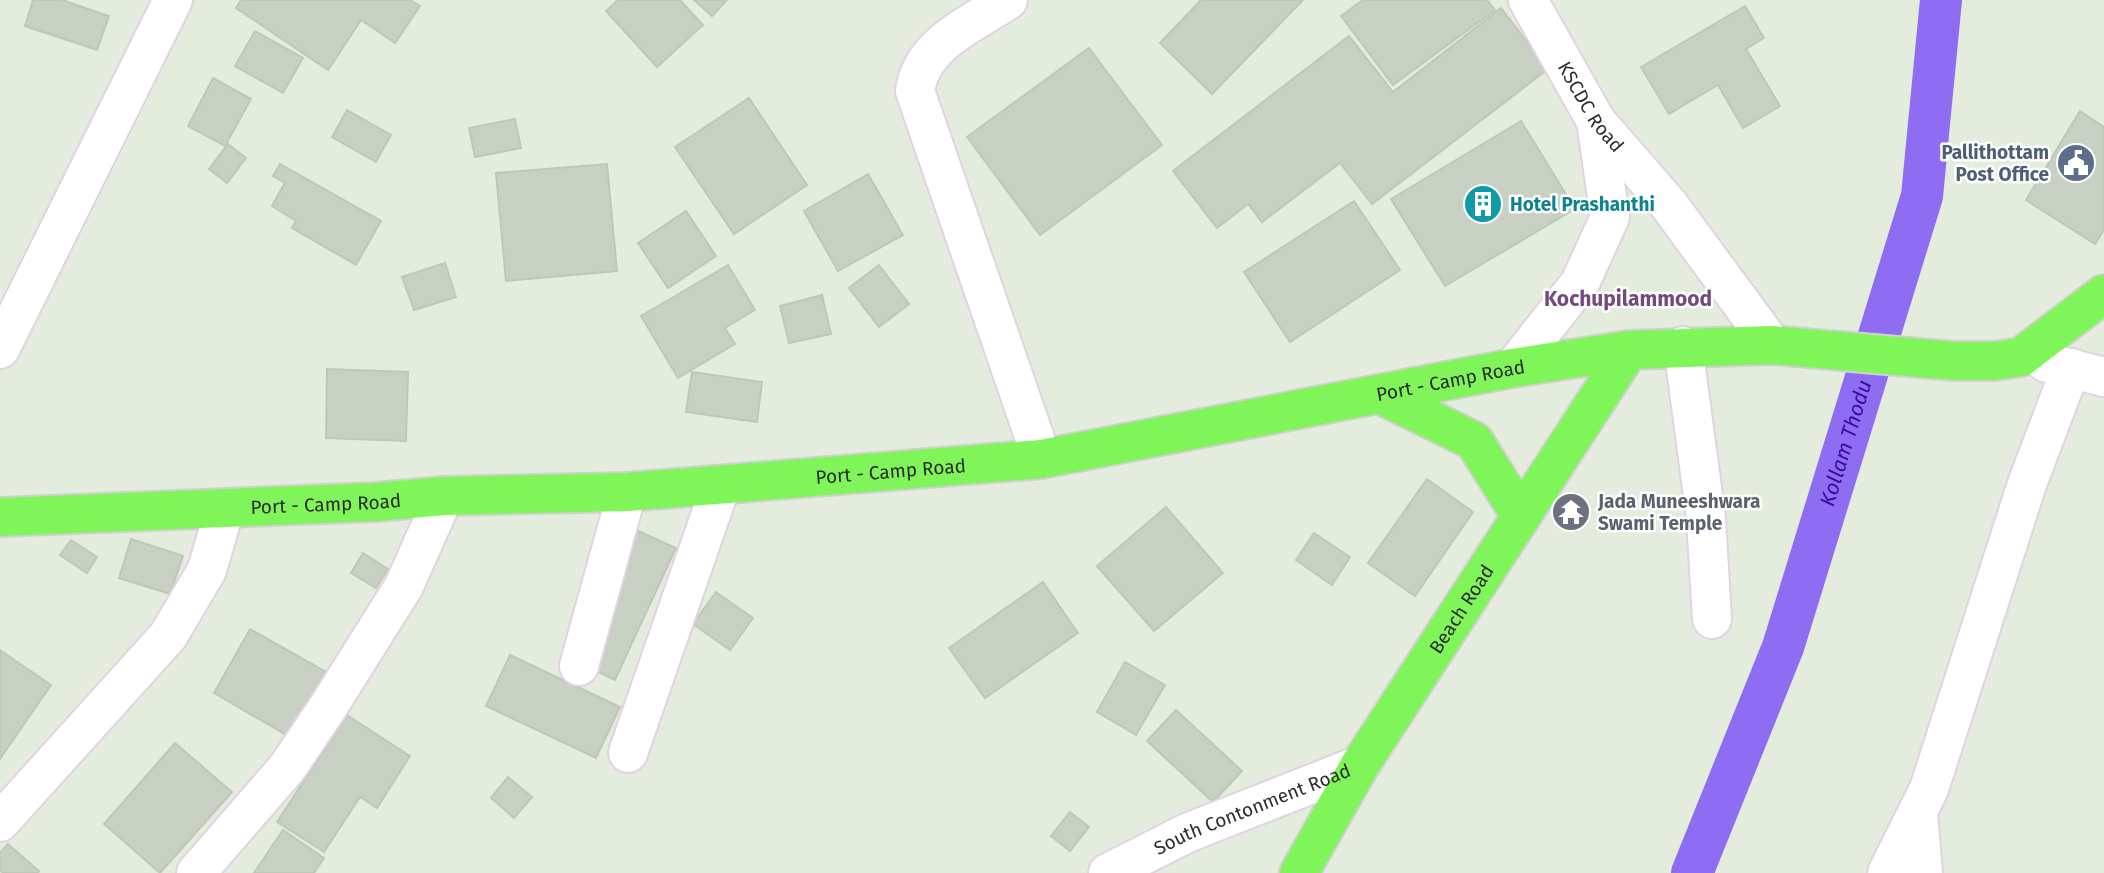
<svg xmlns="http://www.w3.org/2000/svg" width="2104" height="873" font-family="'Fira Sans',sans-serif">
<rect width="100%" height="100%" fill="#e4eddd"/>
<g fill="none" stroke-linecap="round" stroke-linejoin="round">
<path stroke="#8f6df3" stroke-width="42" id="s1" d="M 1692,873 L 1783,647 L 1922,196 L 1941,0"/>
</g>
<g fill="#c7d0c2" stroke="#bdc9b6" stroke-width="2">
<polygon points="33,0 62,0 109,16 97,50 25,26"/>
<polygon points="241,0 410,0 420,6 395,43 361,20 328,70 236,8"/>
<polygon points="618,0 680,0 703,25 657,67 606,11"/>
<polygon points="694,0 727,0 712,16"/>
<polygon points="1201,0 1303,0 1212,94 1160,43"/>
<polygon points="1363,0 1487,0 1495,10 1393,85 1341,16"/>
<polygon points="1745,6 1764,38 1746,49 1780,106 1743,128 1718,85 1669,114 1641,67"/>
<polygon points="1501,8 1548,69 1372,204 1340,163 1262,222 1248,204 1217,228 1173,171 1349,36 1393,92"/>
<polygon points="255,31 303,58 283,93 235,66"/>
<polygon points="1089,48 1162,145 1040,235 967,137"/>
<polygon points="213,78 251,99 225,146 188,126"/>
<polygon points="749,98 807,185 734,234 675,147"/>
<polygon points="347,110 391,135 376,162 332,137"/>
<polygon points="2080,111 2104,127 2104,230 2095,244 2026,200"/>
<polygon points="515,119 521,148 475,157 469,128"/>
<polygon points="1521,121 1575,209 1445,286 1391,199"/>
<polygon points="228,144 246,158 227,183 209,169"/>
<polygon points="280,164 381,221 356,265 292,228 296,221 272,206 285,183 273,176"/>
<polygon points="607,164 617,271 506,281 496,173"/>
<polygon points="868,174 903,235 838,271 804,211"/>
<polygon points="1354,201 1400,270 1290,342 1244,272"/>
<polygon points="686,211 716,256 668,288 638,243"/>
<polygon points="445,263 456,297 414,310 402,277"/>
<polygon points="728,265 755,310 725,328 735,344 678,378 641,316"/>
<polygon points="879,265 909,304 879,327 849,288"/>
<polygon points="822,295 831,334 789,343 780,306"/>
<polygon points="327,369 408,372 406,441 326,438"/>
<polygon points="692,372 762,382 757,422 686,412"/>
<polygon points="1427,479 1473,512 1415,596 1368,563"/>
<polygon points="1166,507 1223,573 1154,631 1097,566"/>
<polygon points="636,530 676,548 615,680 575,661"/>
<polygon points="1314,533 1350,557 1332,585 1296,560"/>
<polygon points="131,539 183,556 170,594 119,578"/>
<polygon points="71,540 97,557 87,573 60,555"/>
<polygon points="363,553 388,569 376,588 351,573"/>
<polygon points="1043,582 1078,633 985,698 949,648"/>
<polygon points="716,592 753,618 730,650 693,624"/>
<polygon points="250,629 326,672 290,737 214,693"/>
<polygon points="0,650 51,685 0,759"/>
<polygon points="510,655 620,707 596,758 486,706"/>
<polygon points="1125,662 1165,685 1136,735 1097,712"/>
<polygon points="1176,710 1242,771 1213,802 1147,741"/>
<polygon points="347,715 410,756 377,808 360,797 324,852 277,822"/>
<polygon points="175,743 232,792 160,873 104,824"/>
<polygon points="508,777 532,797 514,818 491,798"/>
<polygon points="1070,812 1089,827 1070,851 1051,836"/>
<polygon points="283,830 324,858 314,873 254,873"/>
<polygon points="8,844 39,871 38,873 3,873 0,870 0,853"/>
</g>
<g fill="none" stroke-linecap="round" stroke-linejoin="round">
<defs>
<g id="minor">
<path d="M 1008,0 C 972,24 921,44 915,91 L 1042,459"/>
<path id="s2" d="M 1528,0 L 1596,121 L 1669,205 L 1772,345"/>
<polyline points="1683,346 1706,518 1712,619"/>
<polyline points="0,349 173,0"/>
<polyline points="2045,362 2104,377"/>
<polyline points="1513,368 1580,283 1610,217 1596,121"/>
<polyline points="579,666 627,492"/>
<polyline points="628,753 721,485"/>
<polyline points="1918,812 1923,873"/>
<polyline points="0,822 168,636 207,570 225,508"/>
<polyline points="196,873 287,768 328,707 404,586 444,496"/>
<path id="s3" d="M 1108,873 L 1187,833 L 1360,765"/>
<polyline points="1887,873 1929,789 2027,484 2071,368"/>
</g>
<g id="major">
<polyline points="1379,394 1474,441 1521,516"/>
<path id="s4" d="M 0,517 L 375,502 L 444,496 L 627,492 L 1042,459 L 1513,368 L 1629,350 L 1772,345 L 1954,361 L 1994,361 L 2021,357 L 2104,294"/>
<path id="s5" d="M 1299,873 L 1360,765 L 1629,350"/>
</g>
</defs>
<use href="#minor" stroke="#e1d2e4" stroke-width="42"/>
<use href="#major" stroke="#d0d0d0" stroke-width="42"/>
<use href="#minor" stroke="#fff" stroke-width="38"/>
<use href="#major" stroke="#80f55a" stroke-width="38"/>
</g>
<defs>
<symbol id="civic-disc" viewBox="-11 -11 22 22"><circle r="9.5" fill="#5c6f8a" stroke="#fff"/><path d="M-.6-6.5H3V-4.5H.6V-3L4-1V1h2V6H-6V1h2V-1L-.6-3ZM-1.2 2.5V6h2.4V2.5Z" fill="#fff"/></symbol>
<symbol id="building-disc" viewBox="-11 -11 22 22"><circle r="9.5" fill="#0f9aa8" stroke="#fff"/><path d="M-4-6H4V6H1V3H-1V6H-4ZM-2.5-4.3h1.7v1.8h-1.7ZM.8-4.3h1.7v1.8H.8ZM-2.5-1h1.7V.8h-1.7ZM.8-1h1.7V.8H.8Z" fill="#fff"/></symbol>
<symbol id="temple-disc" viewBox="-11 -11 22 22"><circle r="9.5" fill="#6b7280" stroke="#fff"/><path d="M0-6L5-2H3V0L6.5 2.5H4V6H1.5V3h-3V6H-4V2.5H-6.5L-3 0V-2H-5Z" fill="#fff"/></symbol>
</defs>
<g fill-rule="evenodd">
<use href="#civic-disc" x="2054" y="141" width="44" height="44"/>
<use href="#building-disc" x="1461" y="182" width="44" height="44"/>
<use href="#temple-disc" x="1549" y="490" width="44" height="44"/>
</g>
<g text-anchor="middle" stroke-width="5" stroke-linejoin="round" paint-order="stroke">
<g font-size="19" fill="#2b2b2b" stroke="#fff">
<text dy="7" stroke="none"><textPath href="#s2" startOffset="124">KSCDC Road</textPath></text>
<text dy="7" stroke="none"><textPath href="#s4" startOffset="1460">Port - Camp Road</textPath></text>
<text dy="7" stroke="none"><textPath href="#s4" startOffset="892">Port - Camp Road</textPath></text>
<text dy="7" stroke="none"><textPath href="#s4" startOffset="326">Port - Camp Road</textPath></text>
<text dy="7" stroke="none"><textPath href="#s5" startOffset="310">Beach Road</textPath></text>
<text dy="7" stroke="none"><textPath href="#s3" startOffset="158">South Contonment Road</textPath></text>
</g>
<g font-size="19" font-weight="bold" fill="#4e5e75" stroke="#fff" text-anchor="end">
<text x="2049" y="159">Pallithottam<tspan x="2049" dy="22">Post Office</tspan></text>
</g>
<g font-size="19" font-weight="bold" fill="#0d838f" stroke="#fff" text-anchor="start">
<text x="1510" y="211">Hotel Prashanthi</text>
</g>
<g font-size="19" font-weight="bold" fill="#5b616d" stroke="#fff" text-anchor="start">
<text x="1598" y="508">Jada Muneeshwara<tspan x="1598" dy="22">Swami Temple</tspan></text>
</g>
<g font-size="21" font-weight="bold" fill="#744a7e" stroke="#fff">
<text x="1628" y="306">Kochupilammood</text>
</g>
<g font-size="21" font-style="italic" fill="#3b09a1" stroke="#fff">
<text dy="7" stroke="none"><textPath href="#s1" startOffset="457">Kollam Thodu</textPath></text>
</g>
</g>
</svg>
